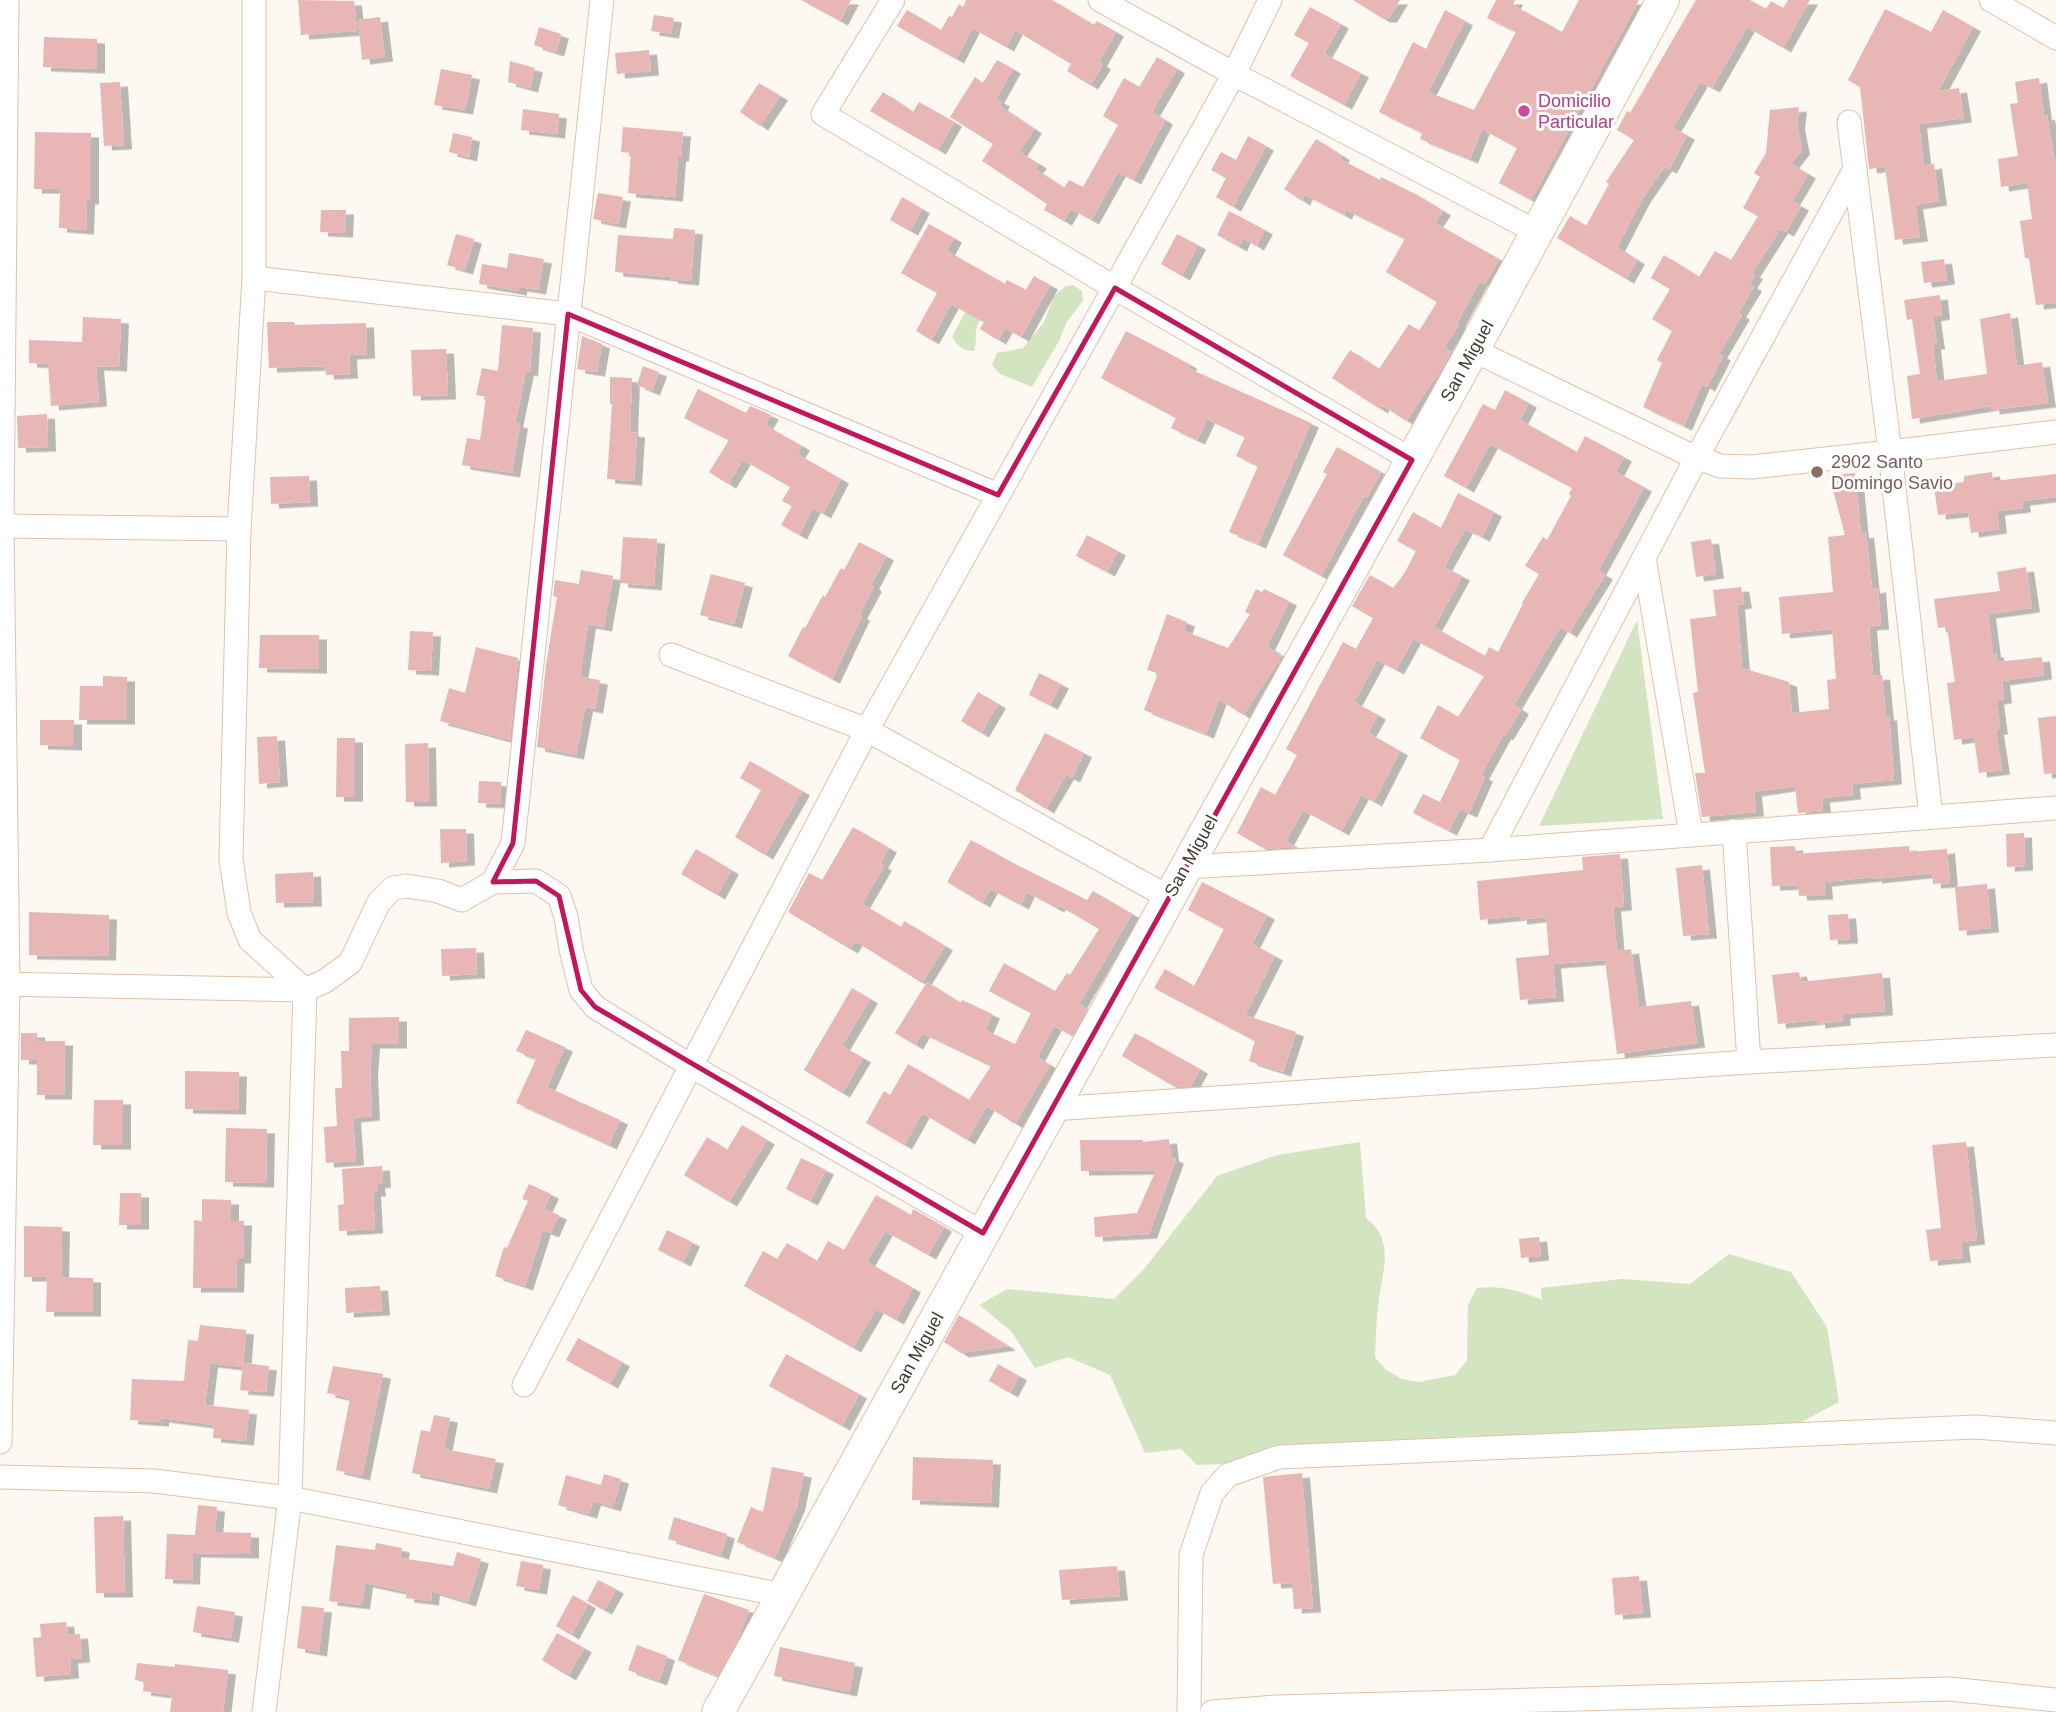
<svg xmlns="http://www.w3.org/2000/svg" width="2056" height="1712" font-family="Arial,sans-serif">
<defs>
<filter id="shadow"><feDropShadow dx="8" dy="4.5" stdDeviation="0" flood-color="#0004"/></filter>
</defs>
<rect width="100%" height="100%" fill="#fef8f3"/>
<g fill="#d3e4c1">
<polygon points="1073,285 1082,291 1083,301 1066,323 1059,341 1032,387 1000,374 992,365 997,353 1023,348 1044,322 1054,296 1066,286"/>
<path d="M 968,307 L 983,318 C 971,328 979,338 974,351 C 964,352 956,345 952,337 Z"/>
<polygon points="1637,620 1663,819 1539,826"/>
<path d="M 1360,1142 L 1366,1218 C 1397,1241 1381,1275 1378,1306 C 1376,1323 1376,1340 1375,1357 L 1386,1370 L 1402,1379 L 1419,1382 L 1455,1375 L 1467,1361 L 1468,1305 L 1477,1288 C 1502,1285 1519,1291 1542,1300 L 1541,1288 L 1622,1279 L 1690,1284 L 1729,1254 L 1791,1272 L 1827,1327 L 1839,1402 L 1781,1433 L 1569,1432 C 1535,1451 1516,1438 1481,1436 C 1446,1434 1408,1444 1374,1449 C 1316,1456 1256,1463 1197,1465 L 1181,1449 L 1145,1453 L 1110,1375 L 1068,1357 L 1035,1368 L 1011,1331 L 979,1305 L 1007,1289 L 1114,1299 L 1144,1269 L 1217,1176 L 1277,1155 Z"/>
</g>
<g fill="#e8b7b5" filter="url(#shadow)">
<polygon points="298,0 354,1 357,31 301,35"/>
<polygon points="801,0 851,0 840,21"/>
<polygon points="966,0 1052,0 1094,25 1097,21 1116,32 1099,62 1103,65 1090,85 1067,71 1071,64 1015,30 1006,47 972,28 956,59 897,26 907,10 941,30 949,16 952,17 959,4 963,7"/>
<polygon points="1353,0 1400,0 1389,18 1382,18"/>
<polygon points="1496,0 1515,0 1513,5 1562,32 1579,0 1639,0 1531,200 1499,183 1517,148 1482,129 1470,159 1420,139 1422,133 1379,112 1413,42 1426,49 1445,10 1465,21 1428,92 1474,110 1516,32 1487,18"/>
<polygon points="1696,0 1750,0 1766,9 1771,1 1783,8 1788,0 1810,0 1783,48 1747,27 1712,88 1700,82 1673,128 1687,135 1669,169 1664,167 1642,199 1617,247 1637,260 1626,279 1557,238 1570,216 1586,226 1609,184 1606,182 1634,140 1617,130 1627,111 1630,113"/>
<polygon points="1310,7 1341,24 1324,54 1361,73 1344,105 1290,76 1309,43 1294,35"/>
<polygon points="1885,9 1931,32 1943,10 1973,27 1938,91 1959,88 1964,118 1919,124 1924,166 1934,164 1939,201 1915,205 1920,237 1895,240 1885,167 1869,169 1860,87 1848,80"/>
<polygon points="654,15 674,18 671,34 651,31"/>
<polygon points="380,17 385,57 362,60 358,20"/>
<polygon points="539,27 561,34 556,52 534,45"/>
<polygon points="44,37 97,39 97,69 43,67"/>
<polygon points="649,50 651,71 617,74 615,53"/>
<polygon points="1157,57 1177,69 1152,112 1165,120 1133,180 1118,172 1091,220 1071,209 1064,221 1044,210 1047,204 982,161 993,144 950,117 975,77 983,83 997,60 1013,69 996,99 1002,102 1000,106 1034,129 1019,152 1039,164 1035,169 1064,188 1069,180 1083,187 1118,125 1103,116 1124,78 1139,87"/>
<polygon points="510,61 535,68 530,88 508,82"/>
<polygon points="441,69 472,75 465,110 434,105"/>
<polygon points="2039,78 2044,116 2047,115 2054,158 2056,158 2056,303 2036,305 2029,258 2025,258 2020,221 2032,219 2027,183 2001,187 1998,159 2018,156 2010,104 2018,103 2015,82"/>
<polygon points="120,82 124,145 104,146 100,83"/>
<polygon points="759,83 780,96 760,126 740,112"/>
<polygon points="883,92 913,112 919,102 954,122 938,150 870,111"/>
<polygon points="1799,107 1797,125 1802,150 1791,164 1808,174 1792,201 1801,206 1786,232 1780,229 1752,273 1755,275 1749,284 1754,287 1738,313 1742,315 1719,354 1723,356 1707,387 1702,384 1684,426 1643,407 1662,363 1657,360 1672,331 1652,319 1670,289 1651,278 1664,255 1699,277 1715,251 1731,260 1758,216 1743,208 1760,177 1754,173 1766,153 1770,110"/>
<polygon points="523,109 559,114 557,134 521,130"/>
<polygon points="623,127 683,132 681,157 678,157 675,197 628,193 631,153 621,152"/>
<polygon points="35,132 91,133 91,200 87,200 86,230 59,228 60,189 34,189"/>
<polygon points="453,133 472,137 469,157 449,152"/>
<polygon points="1248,136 1266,146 1233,207 1216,197 1226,178 1211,170 1221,152 1236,160"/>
<polygon points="1316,139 1342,156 1340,159 1380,180 1381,177 1419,196 1443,211 1435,223 1499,259 1485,284 1480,281 1457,323 1459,324 1444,348 1451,352 1443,367 1406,421 1382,405 1380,409 1332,378 1350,350 1379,369 1409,324 1419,331 1437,302 1386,272 1405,239 1346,210 1344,215 1305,195 1302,201 1284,189"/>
<polygon points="598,193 623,197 618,224 593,219"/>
<polygon points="902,197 922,209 910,231 890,220"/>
<polygon points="321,210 346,210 345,233 320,232"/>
<polygon points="1229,211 1265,230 1256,246 1243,238 1239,247 1217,235"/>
<polygon points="929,224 954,238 947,251 1005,284 1007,280 1026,290 1034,276 1050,285 1021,337 1005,328 998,340 980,329 984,322 951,304 931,340 916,331 937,293 901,273"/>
<polygon points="674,228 695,230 691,281 670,279 670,277 615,272 618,235 673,239"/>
<polygon points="456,234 474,239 465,270 447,265"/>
<polygon points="1177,234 1198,245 1182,276 1161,264"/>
<polygon points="509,253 544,259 538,290 519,287 519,291 479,284 482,264 507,268"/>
<polygon points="1944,259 1947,280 1924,283 1921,262"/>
<polygon points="1940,295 1942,315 1933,317 1937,345 1933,345 1937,381 1987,374 1980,319 2010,313 2017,366 2042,362 2048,403 1992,410 1991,406 1912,419 1907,376 1920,374 1912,319 1907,320 1904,300"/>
<polygon points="83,317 121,319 119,367 96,366 99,402 51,406 48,364 29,363 29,340 82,342"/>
<polygon points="267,322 294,322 295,325 366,323 367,354 349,355 350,374 326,375 325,366 269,368"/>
<polygon points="502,325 533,328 530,372 526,371 515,423 520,424 512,473 462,465 467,438 480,440 486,397 476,395 482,368 498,371"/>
<polygon points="1126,331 1189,364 1188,368 1311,423 1258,544 1229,532 1258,466 1236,456 1245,437 1207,419 1197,440 1171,428 1176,418 1101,378"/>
<polygon points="582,336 602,344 597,372 577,369"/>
<polygon points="446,349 448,395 413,396 411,350"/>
<polygon points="643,366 659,372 652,391 637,385"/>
<polygon points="610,377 632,378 630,432 637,433 634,481 607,479 612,404 610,404"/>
<polygon points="698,389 746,413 750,406 771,415 765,425 802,446 797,454 841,479 823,514 813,508 799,535 781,525 792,506 782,501 790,487 743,460 728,484 709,472 729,440 684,418"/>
<polygon points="1505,390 1529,403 1520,420 1577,452 1585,436 1624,457 1616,472 1644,487 1598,571 1605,575 1569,633 1560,627 1514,705 1521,710 1505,736 1503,735 1481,775 1485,777 1469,813 1460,809 1449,831 1413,813 1423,794 1440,802 1460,760 1420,738 1438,705 1458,717 1484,676 1413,639 1396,670 1377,660 1354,702 1378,715 1368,733 1400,751 1374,802 1361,795 1341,831 1303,810 1286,841 1296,847 1265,849 1237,833 1261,787 1275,795 1297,755 1286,749 1343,642 1356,649 1373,618 1352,606 1370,575 1393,588 1404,574 1416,551 1397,541 1413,512 1441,528 1458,493 1494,512 1482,537 1465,529 1444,567 1462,576 1434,627 1485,656 1489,647 1498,652 1523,604 1522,603 1539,574 1525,566 1543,537 1547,540 1571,496 1569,494 1572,488 1490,444 1466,488 1444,476 1483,404 1495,410"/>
<polygon points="47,414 48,447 18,448 17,416"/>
<polygon points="1337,447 1381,472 1367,497 1364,496 1321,576 1283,555 1327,474 1323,472"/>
<polygon points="1992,472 1993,481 2056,474 2056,497 2022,501 2023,508 1997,511 1999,529 1971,533 1968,512 1938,515 1934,486 1964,482 1964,476"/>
<polygon points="1855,473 1861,534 1866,533 1872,589 1878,588 1881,625 1869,626 1873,676 1882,675 1886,716 1889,716 1894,780 1852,784 1853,795 1822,798 1823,811 1798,813 1795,786 1754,792 1756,812 1702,817 1695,773 1705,773 1693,693 1698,692 1690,619 1716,616 1713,590 1741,587 1744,604 1737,605 1742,668 1789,682 1792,713 1829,709 1827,680 1836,679 1832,629 1782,634 1779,597 1833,592 1828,537 1845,535 1829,475"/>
<polygon points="309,476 310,502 271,504 270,477"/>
<polygon points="1087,535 1118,551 1107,572 1076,556"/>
<polygon points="623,537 657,539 654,586 620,583"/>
<polygon points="1711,539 1716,574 1696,577 1691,542"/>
<polygon points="859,542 886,556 871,585 874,587 859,615 862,616 832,679 788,656 803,627 805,628 823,595 825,597 841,568 844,570"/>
<polygon points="2026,567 2032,608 1988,614 1993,653 1996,653 1997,662 2042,657 2044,675 2002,681 2004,699 1996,700 2000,730 1996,730 2002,770 1979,773 1974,737 1954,740 1947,683 1955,682 1947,627 1938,628 1934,599 2000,591 1997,572"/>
<polygon points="581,570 613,576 604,627 588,624 580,677 600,680 595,709 585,707 576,755 537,747 546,665 557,597 553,596 555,580 579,584"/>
<polygon points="711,574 745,583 734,624 700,615"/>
<polygon points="1256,589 1262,592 1264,589 1289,601 1267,646 1282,656 1243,715 1219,699 1206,734 1144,710 1158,673 1147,670 1167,614 1187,622 1184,631 1228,648 1250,614 1245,612"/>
<polygon points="410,631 433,632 431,671 408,670"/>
<polygon points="260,635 319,635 319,669 259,668"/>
<polygon points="476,647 518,658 510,740 440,721 449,688 465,693"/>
<polygon points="1039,673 1061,684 1050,705 1029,695"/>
<polygon points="103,676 127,677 127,720 79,720 80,686 103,686"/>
<polygon points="978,692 998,704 981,733 961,721"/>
<polygon points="2056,716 2056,773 2044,774 2038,718"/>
<polygon points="40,720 74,720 74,746 40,745"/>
<polygon points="1045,733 1084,753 1072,778 1066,775 1046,809 1015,790"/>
<polygon points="277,736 280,782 259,784 257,737"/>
<polygon points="337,738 355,738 355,797 336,797"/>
<polygon points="428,743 429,802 406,802 405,744"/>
<polygon points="750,761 802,791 765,855 735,837 761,790 740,778"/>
<polygon points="479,781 501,782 501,804 478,803"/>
<polygon points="853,827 889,848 880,864 884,866 862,904 901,927 904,921 945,946 922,983 855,941 850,949 788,912 809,873 822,880"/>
<polygon points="440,829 466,829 467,861 441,863"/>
<polygon points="2024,833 2025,866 2007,867 2006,834"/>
<polygon points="971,840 1015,864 1087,900 1093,891 1132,914 1079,1004 1087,1009 1072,1036 1054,1026 1037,1057 1050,1065 1015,1124 987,1106 967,1140 922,1113 904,1145 866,1123 884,1091 890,1095 908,1064 969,1100 991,1066 922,1033 915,1045 895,1033 927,982 961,1003 962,1000 992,1014 985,1030 1015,1044 1031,1013 989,991 1004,963 1055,991 1067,973 1070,975 1099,929 1058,905 1056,908 1027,892 1021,905 990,889 982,903 947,882"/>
<polygon points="1795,846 1796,854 1909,846 1909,852 1947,849 1950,883 1933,884 1932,873 1874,879 1874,877 1824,882 1825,895 1799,896 1798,885 1772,886 1770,847"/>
<polygon points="696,849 731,870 717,895 681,874"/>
<polygon points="1620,854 1624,906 1613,907 1617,951 1631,949 1639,1007 1691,1001 1697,1043 1617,1054 1605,960 1553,964 1556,997 1520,1000 1516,958 1549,955 1546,917 1519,920 1519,916 1480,920 1477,881 1583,870 1582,857"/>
<polygon points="1702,865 1709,934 1683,936 1676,868"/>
<polygon points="313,872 314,902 276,903 275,874"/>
<polygon points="1202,882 1267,915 1252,944 1275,956 1245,1015 1296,1032 1283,1072 1249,1061 1255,1041 1154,988 1165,969 1194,986 1224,929 1188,910"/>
<polygon points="1987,884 1991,928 1959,931 1955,887"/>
<polygon points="29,912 109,915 108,956 29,955"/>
<polygon points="1848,914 1850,939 1830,940 1828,915"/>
<polygon points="476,948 477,974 442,976 441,949"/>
<polygon points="1799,972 1801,982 1882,973 1885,1011 1842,1014 1843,1021 1817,1024 1817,1020 1778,1024 1772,975"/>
<polygon points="852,988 870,999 842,1046 863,1058 842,1093 804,1070"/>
<polygon points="399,1017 399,1044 372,1044 370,1072 372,1116 353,1118 356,1161 326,1163 324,1127 337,1126 335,1088 342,1088 341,1051 349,1051 349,1018"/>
<polygon points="526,1030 565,1047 547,1087 620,1120 609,1145 516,1103 536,1059 516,1051"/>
<polygon points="21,1033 37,1033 37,1041 65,1041 64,1095 37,1095 37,1060 21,1060"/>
<polygon points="1135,1033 1200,1069 1191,1086 1175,1087 1122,1056"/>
<polygon points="185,1071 239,1072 238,1110 185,1109"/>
<polygon points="94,1100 123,1100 123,1145 93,1145"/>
<polygon points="742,1125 767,1140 729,1202 684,1175 707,1137 727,1150"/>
<polygon points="226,1128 267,1129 266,1183 225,1182"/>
<polygon points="1169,1139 1171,1157 1176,1159 1149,1234 1095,1237 1094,1217 1137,1213 1156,1170 1081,1171 1080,1140 1143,1140 1143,1142"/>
<polygon points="1966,1142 1977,1240 1961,1242 1963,1258 1930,1261 1926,1230 1941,1228 1932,1145"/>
<polygon points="801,1158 826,1170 810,1201 786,1189"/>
<polygon points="382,1166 383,1183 377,1184 378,1192 373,1192 375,1229 339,1231 338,1205 344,1204 342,1169"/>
<polygon points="529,1184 551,1194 544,1209 559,1215 551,1233 543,1230 525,1286 495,1276 504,1247 507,1248 528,1201 522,1199"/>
<polygon points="120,1193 141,1193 141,1225 119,1225"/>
<polygon points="876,1195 911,1215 913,1209 944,1227 928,1255 885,1231 867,1262 913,1288 896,1320 876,1309 853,1348 744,1286 763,1251 777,1259 787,1243 817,1261 828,1241 844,1250"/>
<polygon points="202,1199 231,1200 231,1221 244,1221 243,1259 237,1259 236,1288 193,1288 194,1220 202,1221"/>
<polygon points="24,1226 62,1227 61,1277 24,1277"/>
<polygon points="667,1230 692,1242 683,1262 658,1250"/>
<polygon points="1539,1237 1541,1256 1521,1258 1519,1239"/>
<polygon points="47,1277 93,1278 93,1312 46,1312"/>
<polygon points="380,1286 382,1311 346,1313 345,1288"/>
<polygon points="959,1315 1008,1346 961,1353 944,1342"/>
<polygon points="200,1325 246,1330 243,1367 210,1363 205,1405 249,1410 246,1441 213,1438 214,1425 161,1418 161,1422 130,1420 132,1379 184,1381 188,1340 198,1341"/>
<polygon points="578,1338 622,1362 610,1384 566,1360"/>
<polygon points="786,1354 859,1394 842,1426 769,1386"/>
<polygon points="243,1363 269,1366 266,1392 240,1390"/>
<polygon points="998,1364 1019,1376 1010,1393 989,1381"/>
<polygon points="333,1366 383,1374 362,1476 336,1470 350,1398 327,1393"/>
<polygon points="434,1415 450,1418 444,1449 496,1459 489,1489 412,1473 421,1430 430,1432"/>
<polygon points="913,1457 993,1460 991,1503 912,1500"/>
<polygon points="772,1467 804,1473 797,1506 775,1558 737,1542 751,1507 763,1512"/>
<polygon points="1302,1473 1313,1608 1294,1609 1292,1583 1273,1584 1263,1477"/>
<polygon points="604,1474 621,1479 613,1507 593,1501 589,1514 558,1505 566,1475 601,1485"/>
<polygon points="198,1505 217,1507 215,1532 251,1533 251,1554 193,1553 192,1580 165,1579 167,1534 195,1535"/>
<polygon points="123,1516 125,1593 96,1593 94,1517"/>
<polygon points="674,1517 727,1534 721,1555 668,1539"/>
<polygon points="376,1543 402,1548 400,1558 453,1566 457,1552 481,1559 468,1602 432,1591 431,1601 406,1598 407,1592 365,1583 362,1605 329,1601 336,1545 375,1550"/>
<polygon points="521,1561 543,1565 539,1590 516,1586"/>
<polygon points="1117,1566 1120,1596 1062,1600 1059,1570"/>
<polygon points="1639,1576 1643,1613 1615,1615 1612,1578"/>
<polygon points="598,1580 616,1589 604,1610 587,1601"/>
<polygon points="704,1594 749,1610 738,1639 717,1676 678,1660"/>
<polygon points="573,1595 588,1604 571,1635 556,1626"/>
<polygon points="197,1606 235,1612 231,1638 193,1632"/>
<polygon points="302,1606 324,1608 319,1652 297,1648"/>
<polygon points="66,1622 68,1635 80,1634 82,1658 70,1659 71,1674 36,1677 33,1638 41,1637 40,1624"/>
<polygon points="557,1633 584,1648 568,1676 542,1660"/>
<polygon points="637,1645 667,1656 659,1681 628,1670"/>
<polygon points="780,1647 855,1663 849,1692 774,1676"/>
<polygon points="137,1663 175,1667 175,1664 228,1670 223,1712 170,1712 172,1695 143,1691 144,1682 135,1680"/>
</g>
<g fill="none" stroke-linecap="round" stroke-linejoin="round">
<defs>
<g id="street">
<polyline points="254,0 254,278 239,529 231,859 239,913 250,940 305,990 290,1498 264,1712"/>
<polyline points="893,0 823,114 1115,288 1412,460"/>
<polyline points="1100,0 1234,74 1537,232"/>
<polyline points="1991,0 2056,38"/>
<polyline points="1849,122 1890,452 1931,817"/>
<polyline points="254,278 568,314 998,495"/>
<polyline points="1473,350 1688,454 1720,466 1751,467 1890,452 2056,432"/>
<polyline points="0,526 239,529"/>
<polyline points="1644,557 1691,834"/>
<polyline points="671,655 867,730 1168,897"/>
<polyline points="1734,831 1749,1062"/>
<polyline points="1490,850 1697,457 1855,169"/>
<polyline points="1185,867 1490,850 2056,808"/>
<polyline points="493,882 536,881 559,896 566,917 571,949 581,990 595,1007 691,1066 983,1233"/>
<polyline points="0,984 305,990 325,981 350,963 379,902 393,888 407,886 438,891 462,900 493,882 513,843 602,0"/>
<polyline points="1052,1109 1749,1062 2056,1045"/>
<polyline points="524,1385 867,730 1234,74 1270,0"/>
<polyline points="0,1442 8,984 2,526 7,0"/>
<polyline points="0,1477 154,1481 290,1498 783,1595"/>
<polyline points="1189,1712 1191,1555 1212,1493 1228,1475 1279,1457 1975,1427 2056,1433"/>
<polyline points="1212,1712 1276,1707 1950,1689 2056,1700"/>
</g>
<polyline id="secondary" points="718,1712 1473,350 1663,0"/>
</defs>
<use href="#street" stroke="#dfc2a9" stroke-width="25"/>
<use href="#secondary" stroke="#dfc2a9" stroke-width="34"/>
<use href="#street" stroke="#fff" stroke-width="23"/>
<use href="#secondary" stroke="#fff" stroke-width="32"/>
</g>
<path fill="none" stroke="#c2185b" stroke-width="5" stroke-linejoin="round" d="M 1115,288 L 1412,460 L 983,1233 L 595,1007 L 581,990 L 559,896 L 536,881 L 493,882 L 513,843 L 568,314 L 998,495 Z"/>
<circle fill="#d1479c" stroke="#fff" stroke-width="2.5" cx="1524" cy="111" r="7"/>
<circle fill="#8d6e63" stroke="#fff" stroke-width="2.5" cx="1817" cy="472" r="7"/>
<g text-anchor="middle" stroke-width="6" stroke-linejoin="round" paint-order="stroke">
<g font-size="18" fill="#b23c85" stroke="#fff" text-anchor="start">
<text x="1538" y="107">Domicilio<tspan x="1538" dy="21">Particular</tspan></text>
</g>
<g font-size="18" fill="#43382e" stroke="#fff">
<text transform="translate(1467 361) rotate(-61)" y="6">San Miguel</text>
<text transform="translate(1191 856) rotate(-61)" y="6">San Miguel</text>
<text transform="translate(917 1353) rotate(-61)" y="6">San Miguel</text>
</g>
<g font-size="18" fill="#785e54" stroke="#fff" text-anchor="start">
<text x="1831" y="468">2902 Santo<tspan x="1831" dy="21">Domingo Savio</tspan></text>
</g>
</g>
</svg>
